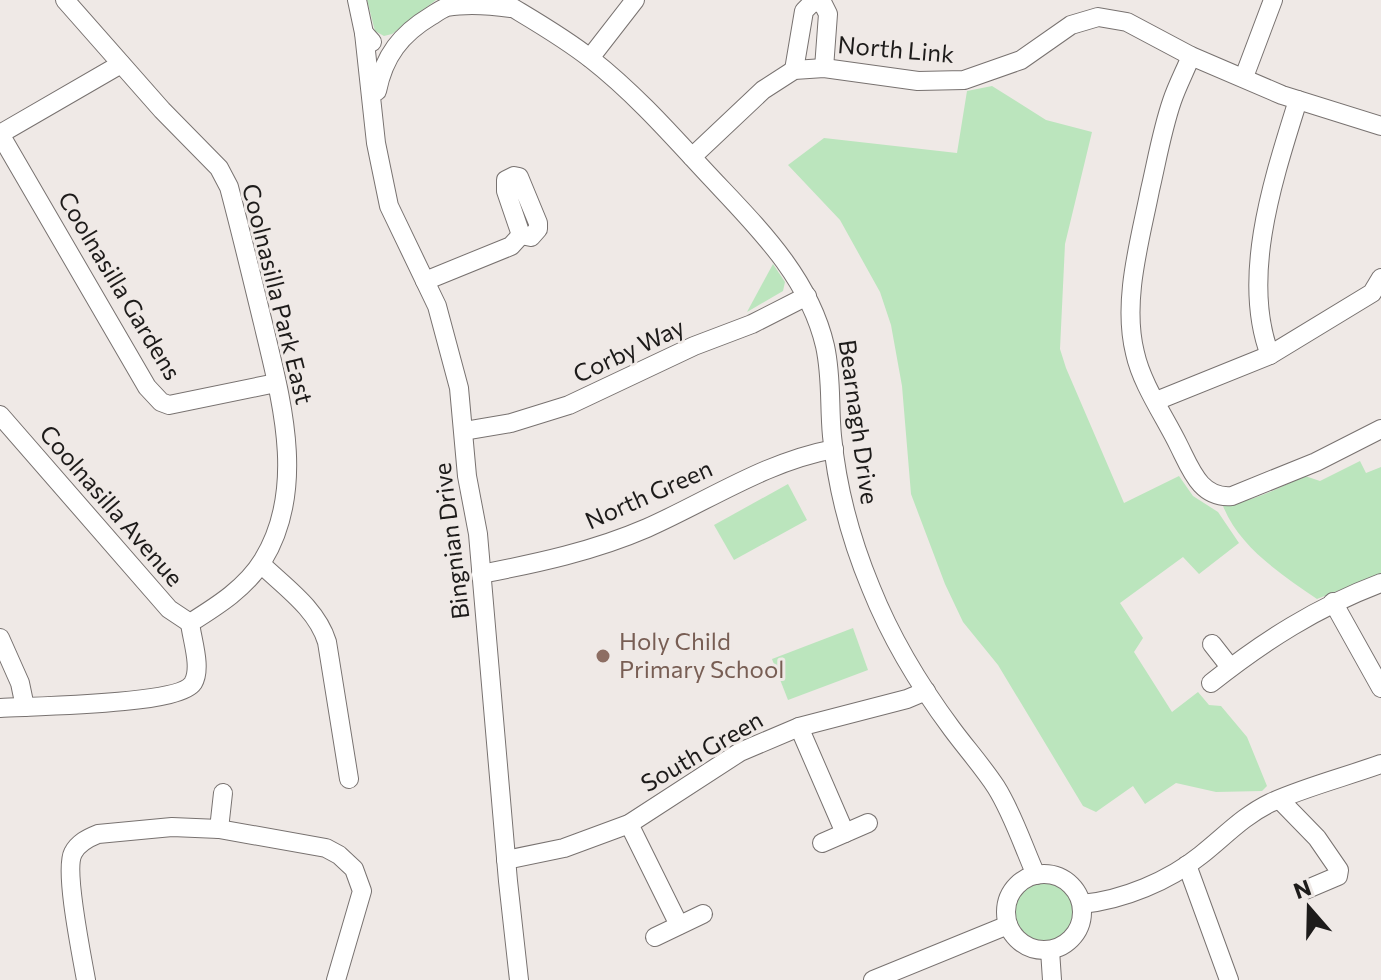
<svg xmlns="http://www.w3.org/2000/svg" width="1381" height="980" font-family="Commissioner,sans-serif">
<rect width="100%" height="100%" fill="#efe9e6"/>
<g fill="#bbe5bd">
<polygon points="367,0 436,0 392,34 384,36 375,31"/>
<polygon points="992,86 1046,120 1092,132 1065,244 1060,349 1066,368 1124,503 1179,476 1193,496 1218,512 1239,543 1199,574 1183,557 1120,603 1143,638 1134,652 1172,712 1198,692 1209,705 1221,706 1247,737 1267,786 1262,791 1216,792 1176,783 1145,804 1133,786 1096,812 1083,806 998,665 963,622 945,584 911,494 902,386 891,325 880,292 840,220 788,165 824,138 957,153 967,91"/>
<polygon points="773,264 785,282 783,291 747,312"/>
<path d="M 1360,461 L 1366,473 L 1381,467 L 1381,574 L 1317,599 C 1281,574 1240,548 1223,506 L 1223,504 C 1252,503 1280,487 1305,476 L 1320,481 Z"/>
<polygon points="788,484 807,520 734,560 714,525"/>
<polygon points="853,628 868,670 788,700 772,659"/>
<circle cx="1044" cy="912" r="32"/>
</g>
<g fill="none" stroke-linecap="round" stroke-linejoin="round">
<defs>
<g id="minor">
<path d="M 65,0 L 162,110 L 219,168 L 229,187 C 241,232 252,278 263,323 C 281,399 307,488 263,560 C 246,588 217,606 190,623"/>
<polyline points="357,0 364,33 372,42"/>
<path d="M 500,0 C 531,19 562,36 591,59 C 632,91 668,131 703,169 C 752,222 808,273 825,346 C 832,378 829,405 832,436 C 837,488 851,540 871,588 C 891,638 920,686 952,729 C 966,748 983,767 996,787 C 1013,814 1023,846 1036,875"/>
<polyline points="364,33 376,143 389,206 437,306 459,388 467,476 478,534 508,881 519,980"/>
<path d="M 1191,56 C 1185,71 1177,86 1172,101 C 1162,130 1157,160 1150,190 C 1140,241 1122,301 1135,353 C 1142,385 1165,417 1179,446 C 1191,470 1201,499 1232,496 L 1316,462 L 1381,429"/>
<polyline points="590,58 635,0"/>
<polyline points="794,70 804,11 813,2 823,4 828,14 824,68"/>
<polyline points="1244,77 1273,0"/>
<path d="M 377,91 C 384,56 401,34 431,16 C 436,13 441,9 447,7 C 468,3 490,5 511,8"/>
<polyline points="0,134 147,387 161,402 169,405 276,383"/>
<polyline points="0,134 121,64"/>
<polyline points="692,157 763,90 794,70 824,68 918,81 964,80 1021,60 1071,25 1098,17 1127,22 1191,56 1282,95 1381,126"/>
<polygon points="514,176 519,177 538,223 538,229 531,237 521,235 506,191 506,180"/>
<polyline points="425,281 511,246 521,235"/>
<path d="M 1270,355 C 1240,277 1274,177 1298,100"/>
<polyline points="1156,401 1270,355 1372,293 1381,278"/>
<polyline points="0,415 169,609 190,623"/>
<polyline points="464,431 511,423 569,405 694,346 752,324 807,296"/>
<path d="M 261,564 C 285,587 317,609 327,642 L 349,779"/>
<path d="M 481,574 C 538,563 594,551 647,528 C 710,500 765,462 834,449"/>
<polyline points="1333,602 1381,688"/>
<polyline points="0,638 20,683 25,707"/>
<polyline points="1212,644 1230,667"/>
<path d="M 1211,683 C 1264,641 1317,607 1381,583"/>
<path d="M 0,708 C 31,706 179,705 193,683 C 202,668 192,640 190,623"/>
<polyline points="799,727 845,833"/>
<polyline points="1280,800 1317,838 1339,870 1338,876 1305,890"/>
<polyline points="629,824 679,925"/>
<polyline points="219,829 223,793"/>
<polyline points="822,843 868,823"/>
<polyline points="506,860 564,848 629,824 740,752 799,727 907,699 926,691"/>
<polyline points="1187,865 1229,980"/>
<circle cx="1044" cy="912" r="38"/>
<path d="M 1082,904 C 1123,900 1169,881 1201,855 C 1224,837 1243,816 1270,803 C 1305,787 1345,777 1381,764"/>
<polyline points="655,937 703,914"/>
<polyline points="1050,950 1052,980"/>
<path d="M 86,980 C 82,957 64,870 73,853 C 78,843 88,838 98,834 L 172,827 L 219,829 L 326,848 L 339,855 L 354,869 L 362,891 L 336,980"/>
<polyline points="873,980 1008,925"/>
</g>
</defs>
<use href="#minor" stroke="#787270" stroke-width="20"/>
<use href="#minor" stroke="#fff" stroke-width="18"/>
</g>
<circle fill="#8d6e63" stroke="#efe9e6" stroke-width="3" cx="603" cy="656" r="8"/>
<g text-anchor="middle" stroke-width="6" stroke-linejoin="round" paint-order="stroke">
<g font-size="24" fill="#1d1b1a" stroke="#efe9e6">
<text transform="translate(896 50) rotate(5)" y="8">North Link</text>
<text transform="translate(119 286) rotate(59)" y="8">Coolnasilla Gardens</text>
<text transform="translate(277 294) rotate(76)" y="8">Coolnasilla Park East</text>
<text transform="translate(629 351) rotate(-25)" y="8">Corby Way</text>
<text transform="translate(858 422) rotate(82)" y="8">Bearnagh Drive</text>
<text transform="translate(649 495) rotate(-24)" y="8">North Green</text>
<text transform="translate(111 506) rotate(49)" y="8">Coolnasilla Avenue</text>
<text transform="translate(452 541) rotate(-97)" y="8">Bingnian Drive</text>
<text transform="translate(702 752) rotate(-30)" y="8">South Green</text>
</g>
<g font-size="24" fill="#785e54" stroke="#efe9e6" text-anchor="start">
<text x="619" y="650">Holy Child<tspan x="619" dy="28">Primary School</tspan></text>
</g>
</g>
<g transform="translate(1309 908) rotate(340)" stroke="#efe9e6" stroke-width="6" paint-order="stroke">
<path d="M0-6L14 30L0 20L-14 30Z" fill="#1d1b1a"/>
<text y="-12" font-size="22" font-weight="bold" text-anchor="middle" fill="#1d1b1a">N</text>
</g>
</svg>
